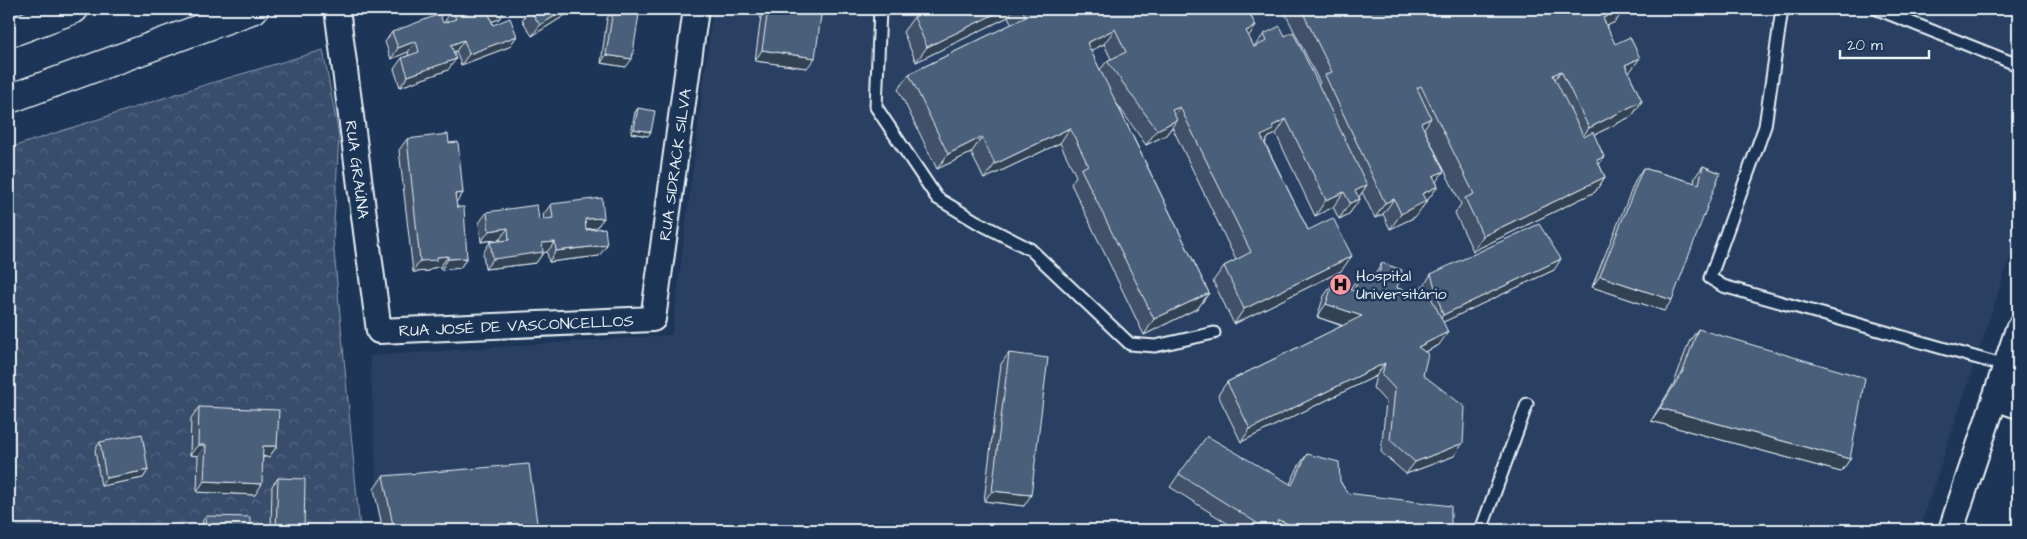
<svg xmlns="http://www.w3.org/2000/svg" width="2027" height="539" font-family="'Architects Daughter',sans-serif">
<defs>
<pattern id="forest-crowns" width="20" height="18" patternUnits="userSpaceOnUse" patternTransform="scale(1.25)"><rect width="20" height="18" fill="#374d6c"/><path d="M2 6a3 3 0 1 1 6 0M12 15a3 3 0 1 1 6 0" fill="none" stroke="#546782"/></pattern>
</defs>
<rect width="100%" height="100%" fill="#1d3557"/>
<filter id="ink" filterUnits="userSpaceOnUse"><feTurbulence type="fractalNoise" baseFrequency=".02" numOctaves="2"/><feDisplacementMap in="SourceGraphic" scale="10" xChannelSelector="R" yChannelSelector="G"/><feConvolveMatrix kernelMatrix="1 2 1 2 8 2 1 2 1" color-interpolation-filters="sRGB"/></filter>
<g filter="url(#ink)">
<polygon fill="#2a4162" points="713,9 2018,9 2018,233 1919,530 379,530 370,356 672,335"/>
<polygon fill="url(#forest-crowns)" stroke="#909fb2" points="323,50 339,136 333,240 360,530 9,530 9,148 201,86"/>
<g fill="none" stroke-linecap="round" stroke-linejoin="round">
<defs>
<g id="lane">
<polyline points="880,9 876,107 937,198 977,222 1030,249 1130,344 1155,346 1214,333"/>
<polyline points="1782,9 1765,126 1710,278 1723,286 2006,366"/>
<polyline points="1877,9 2018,65"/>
<polyline points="1481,530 1527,404"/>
</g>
<g id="street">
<path id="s1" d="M 337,9 L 379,331 L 653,319 L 696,9"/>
<polyline points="1995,398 2018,406"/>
<polyline points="1951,530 2018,329"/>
</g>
<g id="primary">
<polyline points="9,33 74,9"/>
<polyline points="9,99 254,9"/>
</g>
</defs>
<use href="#lane" stroke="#e8f1f8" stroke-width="15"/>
<use href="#street" stroke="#e8f1f8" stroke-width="28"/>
<use href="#primary" stroke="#e8f1f8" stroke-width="31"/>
<use href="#lane" stroke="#1d3557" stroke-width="11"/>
<use href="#street" stroke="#1d3557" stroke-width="24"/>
<use href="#primary" stroke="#1d3557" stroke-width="28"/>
</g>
<g fill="#3f5169" stroke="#e8f1f8" fill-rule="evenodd">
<polygon points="530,9 575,9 532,36 522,20"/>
<polygon points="762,9 822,9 807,68 755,61"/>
<path d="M 926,9 L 1247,9 L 1256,26 L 1248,36 L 1254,47 L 1264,34 L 1285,36 L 1318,85 L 1320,83 L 1283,9 L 1625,9 L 1615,22 L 1606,26 L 1642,101 L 1632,116 L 1594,135 L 1604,157 L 1599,164 L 1605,177 L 1595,192 L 1473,251 L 1455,213 L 1461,204 L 1424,129 L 1436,182 L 1438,186 L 1415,217 L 1390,229 L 1383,214 L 1375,218 L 1362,192 L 1359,197 L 1360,199 L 1349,214 L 1339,219 L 1333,207 L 1315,216 L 1276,134 L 1269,137 L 1265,143 L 1308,230 L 1341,271 L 1234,324 L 1213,281 L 1224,266 L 1236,260 L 1172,127 L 1166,135 L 1146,145 L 1117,104 L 1209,293 L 1198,308 L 1144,335 L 1071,184 L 1076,176 L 1060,143 L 984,179 L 971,153 L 937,169 L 898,89 L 909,74 L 1012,24 L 1008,17 L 916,62 L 903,32 L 914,17 L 926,11 L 925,10 ZM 1104,44 L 1111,59 L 1107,61 L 1100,70 L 1091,51 Z"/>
<polygon points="452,10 499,19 491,22 493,25 517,36 509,47 461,65 456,51 454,52 448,70 400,87 394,69 402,58 409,55 408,52 391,59 385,42 392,32 445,23 445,21"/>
<polygon points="613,10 626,67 601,63 607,18"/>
<polygon points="638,108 648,136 631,133 635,112"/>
<polygon points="407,139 449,143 463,193 456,202 467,258 460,268 441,270 440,267 432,268 429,271 413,272 399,150"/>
<polygon points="1703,166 1720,173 1664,311 1592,287 1636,179 1643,168 1694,183 1695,177"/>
<polygon points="551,204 604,218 596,228 586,229 599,256 549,262 547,252 543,253 536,263 485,269 483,253 490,242 501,241 500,239 481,242 479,223 487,212 539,220 544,219 543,215"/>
<polygon points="1382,263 1397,288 1410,292 1424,286 1431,274 1554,270 1443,322 1439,345 1425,352 1423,375 1454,456 1406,474 1381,452 1386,402 1373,388 1376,376 1241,442 1218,395 1227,382 1342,326 1317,317 1324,296 1333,283 1350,289 1360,274 1373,278"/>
<polygon points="1698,329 1850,459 1841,472 1651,421 1674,383 1689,342"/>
<polygon points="1009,353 1024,506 984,501 1001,364"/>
<polygon points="199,407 277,446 269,457 263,457 255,495 197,492 198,456 190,455 191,418"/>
<polygon points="100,442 148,470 143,478 101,486 95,450"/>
<polygon points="1307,454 1340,481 1347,493 1451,530 1238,530 1170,487 1179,474 1290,484 1298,467"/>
<polygon points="383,476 538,530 383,530 374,489"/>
<polygon points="278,478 304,530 271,530 272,486"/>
<polygon points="206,516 250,530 202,530 203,520"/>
</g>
<g fill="#334255" stroke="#e8f1f8">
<polygon points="504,9 506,9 499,19 481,25 489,14"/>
<polygon points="566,9 575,9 532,36 540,25"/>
<polygon points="1005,9 1014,9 1008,17 916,62 927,47"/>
<polygon points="1622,9 1625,9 1615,22 1592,33 1603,18"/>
<polygon points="1256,26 1245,41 1246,31"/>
<polygon points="1115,29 1104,44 1076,58 1087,43"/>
<polygon points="517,36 509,47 461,65 469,54"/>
<polygon points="464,40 456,51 444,56 451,45"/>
<polygon points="416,41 408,52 391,59 398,48"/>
<polygon points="762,50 815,58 807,68 755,61"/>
<polygon points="606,55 632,59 626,67 601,63"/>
<polygon points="1640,58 1629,73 1625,65"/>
<polygon points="456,59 448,70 400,87 408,76"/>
<polygon points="1561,71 1550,86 1553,75"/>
<polygon points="1642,101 1632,116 1578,143 1589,128"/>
<polygon points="1180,107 1170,122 1172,110"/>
<polygon points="1431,118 1421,133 1421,123"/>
<polygon points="1286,119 1276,134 1269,137 1263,145 1261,136 1272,126"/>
<polygon points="1177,120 1166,135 1146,145 1157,130"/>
<polygon points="1070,128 1060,143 984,179 995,164"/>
<polygon points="634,129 651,132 648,136 631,133"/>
<polygon points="982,137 971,153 937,169 948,154"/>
<polygon points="1604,157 1594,172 1597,160"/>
<polygon points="1444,171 1433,186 1433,176"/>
<polygon points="1605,177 1595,192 1473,251 1483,236"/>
<polygon points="1367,185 1357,200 1360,199 1349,214 1339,219 1350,203 1355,191"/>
<polygon points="1438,186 1415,217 1390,229 1401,214 1422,194"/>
<polygon points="1344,192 1333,207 1315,216 1326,200"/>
<polygon points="463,193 455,204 455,194"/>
<polygon points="1394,199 1383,214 1375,218 1385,203"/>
<polygon points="604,218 596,228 578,230 585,219"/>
<polygon points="508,228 500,239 481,242 489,231"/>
<polygon points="555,242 547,252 543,253 536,263 485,269 493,259 542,243"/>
<polygon points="607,245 599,256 549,262 556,251"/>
<polygon points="448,256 440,267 432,268 429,271 413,272 420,261 437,257"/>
<polygon points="1352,256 1341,271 1234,324 1244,309"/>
<polygon points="467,258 460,268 441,270 448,259"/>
<polygon points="1561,259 1554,270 1435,326 1443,315"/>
<polygon points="1600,276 1672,300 1664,311 1592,287"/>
<polygon points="1209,293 1198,308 1144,335 1154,319"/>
<polygon points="1326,304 1362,316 1353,329 1317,317"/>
<polygon points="1448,332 1439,345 1409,360 1418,347"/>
<polygon points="1385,363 1376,376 1241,442 1250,429"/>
<polygon points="1660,408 1850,459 1841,472 1651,421"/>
<polygon points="1463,443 1454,456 1406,474 1415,462"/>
<polygon points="198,445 206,445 198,456 190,455"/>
<polygon points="263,446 277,446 269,457 256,456"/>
<polygon points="148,470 143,478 101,486 106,478"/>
<polygon points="204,481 262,484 255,495 197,492"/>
<polygon points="14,488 9,495 9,489"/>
<polygon points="992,491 1031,495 1024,506 984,501"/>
<polygon points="1278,520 1306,530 1271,530"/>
</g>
<g fill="#495e7a" stroke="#e8f1f8">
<polygon points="456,9 504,9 489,14 493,25 510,18 517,36 469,54 464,40 451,45 456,59 408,76 402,58 419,52 416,41 398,48 392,32 440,14 443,23 456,19 452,10"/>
<polygon points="529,9 566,9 540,25"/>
<polygon points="768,9 822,9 815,58 762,50"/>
<polygon points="930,9 1005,9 927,47 914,17"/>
<polygon points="1022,9 1247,9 1256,26 1246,31 1254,47 1267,41 1264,34 1280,26 1285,36 1293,32 1367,185 1355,191 1360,199 1350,203 1344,192 1326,200 1286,119 1272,126 1274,130 1261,136 1308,230 1333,218 1352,256 1244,309 1224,266 1251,252 1180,107 1172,110 1177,120 1157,130 1107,61 1126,52 1115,29 1087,43 1209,293 1154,319 1081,169 1088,165 1070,128 995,164 982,137 948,154 909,74 1026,17"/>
<polygon points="1301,9 1622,9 1603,18 1615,44 1630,37 1640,58 1625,65 1642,101 1589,128 1561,71 1553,75 1584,137 1593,132 1604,157 1597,160 1605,177 1483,236 1465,198 1474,194 1421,86 1417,88 1431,118 1421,123 1444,171 1433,176 1438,186 1422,194 1426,201 1401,214 1394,199 1385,203 1325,75 1332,72"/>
<polygon points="613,10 639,14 632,59 606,55"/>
<polygon points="638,108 655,111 651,132 634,129"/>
<polygon points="448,134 449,143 458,142 463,193 455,194 457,207 464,207 467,258 448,259 448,256 437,257 437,260 420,261 407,139"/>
<polygon points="1703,166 1720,173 1672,300 1600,276 1643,168 1699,184"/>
<polygon points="602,198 604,218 585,219 586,230 605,228 607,245 556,251 555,242 542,243 543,252 493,259 490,242 509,240 508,228 489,231 487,212 537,205 539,220 553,218 551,204"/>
<polygon points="1539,224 1561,259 1443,315 1431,274"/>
<polygon points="1382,263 1402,270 1397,288 1410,292 1425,285 1448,332 1418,347 1428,354 1423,375 1465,407 1463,443 1415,462 1390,440 1395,389 1382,375 1385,363 1250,429 1227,382 1362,316 1326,304 1333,283 1354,291 1360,274 1377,280"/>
<polygon points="1698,329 1865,378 1850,459 1660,408 1683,371"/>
<polygon points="1009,353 1048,358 1031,495 992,491"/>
<polygon points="199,407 279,410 277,446 263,446 262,484 204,481 206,445 198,445"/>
<polygon points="142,434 148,470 106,478 100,442"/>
<polygon points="1207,436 1292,485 1307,454 1339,462 1340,481 1347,493 1451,506 1451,530 1306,530 1278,520 1274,530 1268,530 1179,474"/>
<polygon points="529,464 538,530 394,530 383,476"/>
<polygon points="9,468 14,488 9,489"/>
<polygon points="278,478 305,479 304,530 276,530"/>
<polygon points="206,516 250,517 250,530 205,530"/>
</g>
</g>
<defs>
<symbol id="hospital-disc" viewBox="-11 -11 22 22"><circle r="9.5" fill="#ff9aa2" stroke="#1d3557"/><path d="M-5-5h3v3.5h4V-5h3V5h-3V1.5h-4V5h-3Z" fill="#111"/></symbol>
</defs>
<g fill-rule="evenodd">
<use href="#hospital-disc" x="1328" y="272" width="25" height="25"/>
</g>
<g text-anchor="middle" stroke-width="5" stroke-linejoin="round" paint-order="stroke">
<g font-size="16" fill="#e8f1f8" stroke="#1d3557">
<text dy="6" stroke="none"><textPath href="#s1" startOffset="755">RUA SIDRACK SILVA</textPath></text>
<text dy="6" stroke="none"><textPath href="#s1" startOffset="162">RUA GRAÚNA</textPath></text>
<text dy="6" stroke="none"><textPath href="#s1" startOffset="462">RUA JOSÉ DE VASCONCELLOS</textPath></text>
</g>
<g font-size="16" fill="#e8f1f8" stroke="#1d3557" text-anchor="start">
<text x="1356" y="281">Hospital<tspan x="1356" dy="18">Universitário</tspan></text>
</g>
</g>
<rect width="2027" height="539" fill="none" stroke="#1d3557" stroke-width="30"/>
<rect x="15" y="15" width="1997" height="509" fill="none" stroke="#e8f1f8" stroke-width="2" filter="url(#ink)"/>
<path d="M1840 50v8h89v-8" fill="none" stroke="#e8f1f8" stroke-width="2.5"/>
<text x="1847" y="50" font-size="15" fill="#e8f1f8" stroke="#1d3557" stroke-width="4" paint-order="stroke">20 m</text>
</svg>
